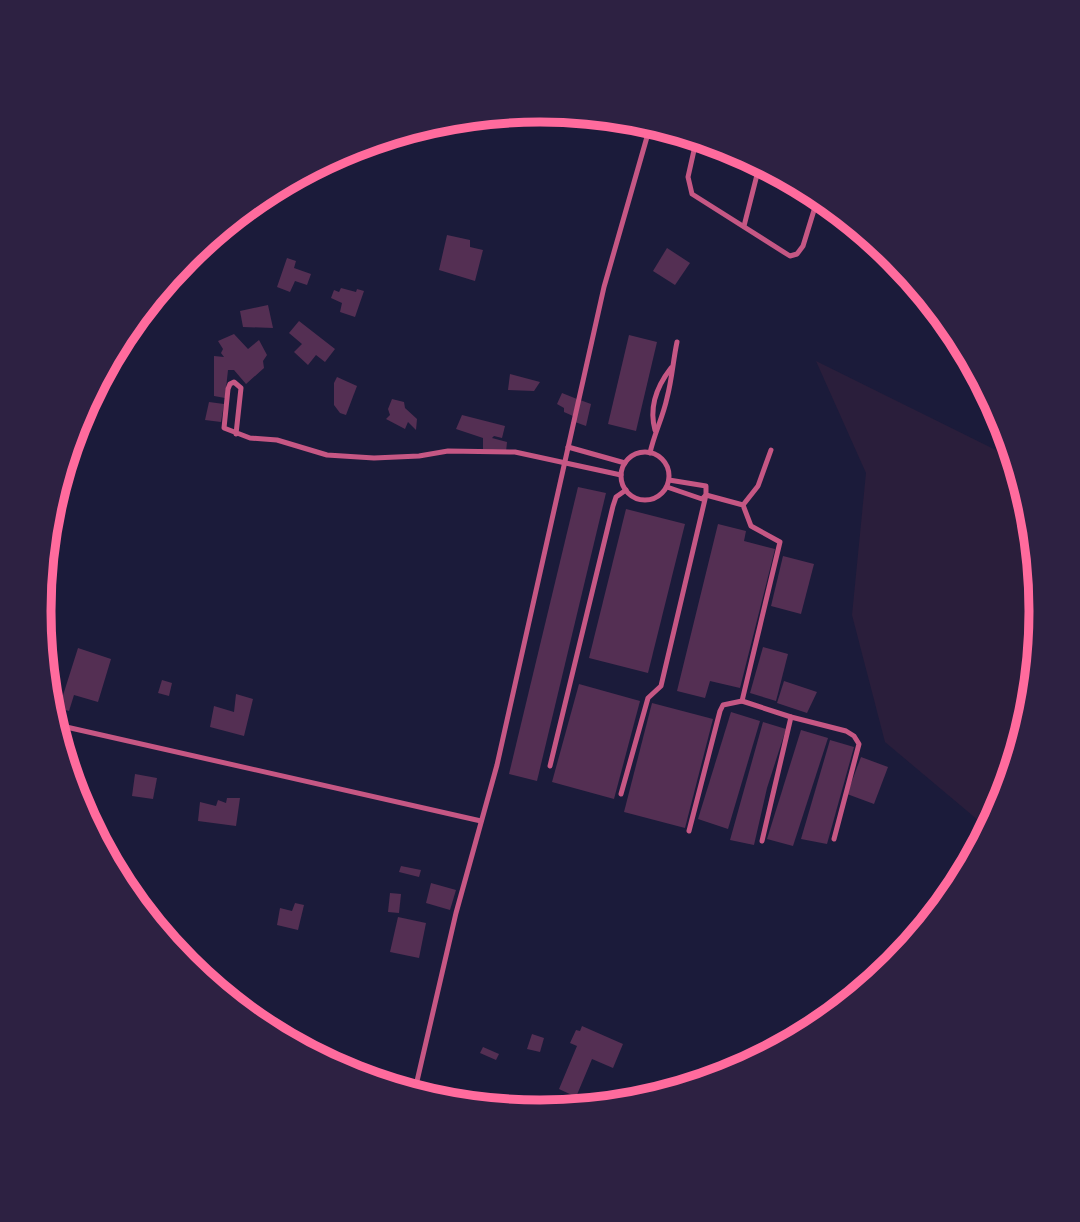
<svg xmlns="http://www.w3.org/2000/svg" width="1080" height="1222" font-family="Lato,sans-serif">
<rect width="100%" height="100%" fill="#1b1b3a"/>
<polygon fill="#2a1e3b" points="816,361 1016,460 1032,514 1041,611 1032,709 1003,803 957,890 942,908 985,826 885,742 852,615 866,473"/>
<g fill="#542f53">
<polygon points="447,235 470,240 470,247 483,250 475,281 439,270"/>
<polygon points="667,248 690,263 675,285 653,271"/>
<polygon points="287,258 296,261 294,268 311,274 307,285 295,281 290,292 277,287"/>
<polygon points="341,288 356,292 357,289 364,291 355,317 340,312 342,303 331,298 334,290 339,292"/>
<polygon points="268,305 273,328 243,327 240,311"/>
<polygon points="299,321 335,349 325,362 316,355 308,365 294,352 302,344 289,333"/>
<polygon points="234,334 248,349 259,340 267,355 263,361 264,368 246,384 234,370 228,370 225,398 214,396 214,356 224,357 221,353 223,349 218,341"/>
<polygon points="629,335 657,342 636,431 608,424"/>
<polygon points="510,374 540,382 534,391 508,390"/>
<polygon points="337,377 357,386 346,415 340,413 334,405 334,383"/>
<polygon points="562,393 577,399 573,416 564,412 564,408 557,404"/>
<polygon points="392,399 404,402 405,408 417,419 416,430 408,422 405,429 386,419 390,415 388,409"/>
<polygon points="580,400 591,404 586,426 575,422"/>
<polygon points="209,402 224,404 221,422 205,420"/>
<polygon points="462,415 505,426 502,438 494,436 492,438 507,442 506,452 483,449 483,438 456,429"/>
<polygon points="578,487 606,493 537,781 509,774"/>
<polygon points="626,509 685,524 648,673 589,658"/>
<polygon points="718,524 746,531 744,541 775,549 740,688 710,681 705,698 677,691"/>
<polygon points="783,556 814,564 801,614 771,606"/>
<polygon points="763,647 788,654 776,701 750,693"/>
<polygon points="78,648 111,659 98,702 74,695 69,711 59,708"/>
<polygon points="162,680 172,683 169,696 158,693"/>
<polygon points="784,681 817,692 807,713 777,703"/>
<polygon points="579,684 640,701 614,799 552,782"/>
<polygon points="236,694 253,699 244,736 210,727 214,706 234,712"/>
<polygon points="652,703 713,719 685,828 624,812"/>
<polygon points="731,712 760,721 728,829 698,819"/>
<polygon points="763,722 786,729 767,788 754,845 730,840"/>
<polygon points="801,730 828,738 793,846 767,839"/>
<polygon points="830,740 854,747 827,844 801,839"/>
<polygon points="861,757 888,767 874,804 847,794"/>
<polygon points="135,774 157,778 153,799 132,796"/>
<polygon points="227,798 240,798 236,826 198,821 200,802 216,806 218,800 226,803"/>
<polygon points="401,866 421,870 419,877 399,872"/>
<polygon points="431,883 456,890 450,910 426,903"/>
<polygon points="390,893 401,894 399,913 388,912"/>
<polygon points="295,903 304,905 298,930 277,925 280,908 292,911"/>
<polygon points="398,917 426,923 419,958 390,952"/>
<polygon points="582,1026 623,1044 613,1068 592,1059 576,1097 559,1089 577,1046 570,1043 576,1030 580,1031"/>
<polygon points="532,1034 544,1038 540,1052 527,1049"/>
<polygon points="483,1047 499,1054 496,1060 480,1053"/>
</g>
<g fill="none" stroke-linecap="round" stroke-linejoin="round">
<g stroke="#c65784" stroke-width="5">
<polyline points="697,137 688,177 692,194 790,256 797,254 803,246 819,194"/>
<polyline points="744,226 760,163"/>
<path d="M 655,430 C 649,408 657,386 671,368"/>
<polyline points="236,434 241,388 234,382 230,384 228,389 224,428 250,438 277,440 327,455 374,458 419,456 448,451 515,452 621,475"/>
<polyline points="568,447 625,463"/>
<circle cx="645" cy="476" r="24"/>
<path d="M 650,453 C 654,434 663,417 667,398 C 672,379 673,361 677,342"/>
<polyline points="667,487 702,499 706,495 743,505 751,526 780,542 742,701 791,717 846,731 854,736 859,744 834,839"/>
<polyline points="743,505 758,486 771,450"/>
<polyline points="53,724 481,821"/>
<polyline points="550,766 613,506 616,497 626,490"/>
<polyline points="621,794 648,698 661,686 706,495 706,486 669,480"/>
<polyline points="689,831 720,711 723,705 742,701"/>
<polyline points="762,841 791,717"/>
<polyline points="414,1094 456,913 497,765 604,287 651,123"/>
</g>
</g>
<path d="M0 0H1080V1222H0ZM51 611a489 489 0 1 1 978 0a489 489 0 1 1-978 0Z" fill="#2d2142" fill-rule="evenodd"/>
<path fill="none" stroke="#ff6b9d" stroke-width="9" d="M51 611a489 489 0 1 1 978 0a489 489 0 1 1-978 0Z"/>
</svg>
